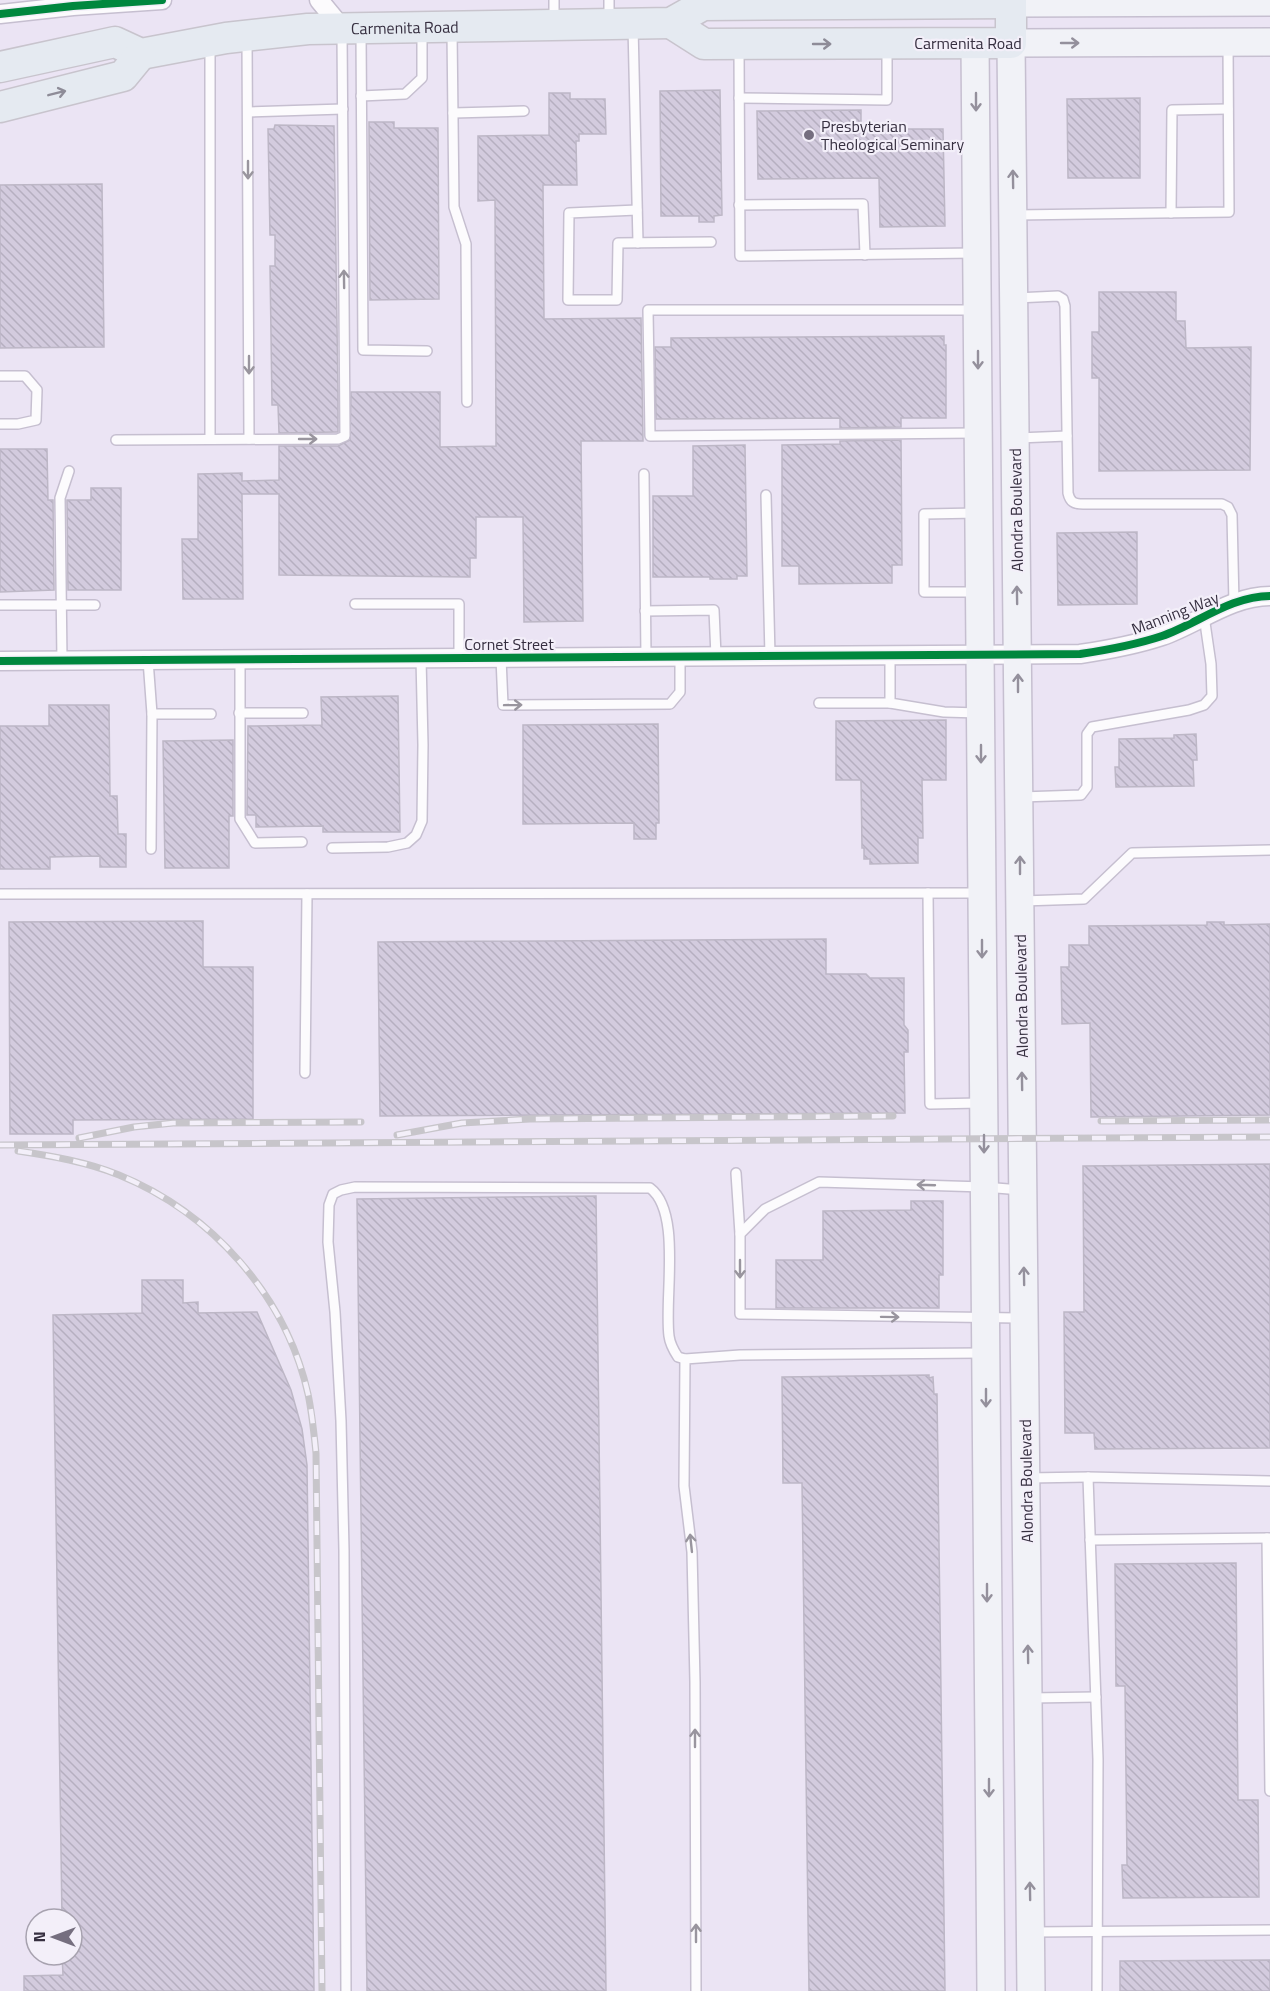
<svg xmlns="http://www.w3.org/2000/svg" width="1270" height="1991" font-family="'Titillium Web',sans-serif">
<defs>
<pattern id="building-back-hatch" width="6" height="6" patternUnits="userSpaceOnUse" patternTransform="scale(1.5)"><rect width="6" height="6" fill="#d3cbde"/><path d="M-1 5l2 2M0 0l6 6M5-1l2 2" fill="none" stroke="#b6afc0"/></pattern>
</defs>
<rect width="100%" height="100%" fill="#ebe4f4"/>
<g fill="url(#building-back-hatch)" stroke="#bdb7c6" stroke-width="1.5">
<polygon points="720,90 722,215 714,216 714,222 699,222 699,216 661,216 660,91"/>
<polygon points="549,93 570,93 570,99 605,99 606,134 579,134 579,141 576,141 577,185 543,185 544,319 641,318 643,441 581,441 583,621 524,622 523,517 476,517 476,558 470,558 470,577 279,575 279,494 242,494 243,599 183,599 182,539 198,539 198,474 242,473 242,481 279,480 279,446 338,446 350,440 351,392 440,392 440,447 496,446 495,200 478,201 478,136 549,135"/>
<polygon points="1140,98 1140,178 1068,178 1067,99"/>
<polygon points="861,110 861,129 943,129 945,226 880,227 879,178 758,179 757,111"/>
<polygon points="369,122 394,122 394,128 438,128 439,299 370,300"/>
<polygon points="275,125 334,126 338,392 338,432 337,432 279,433 278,405 272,405 270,266 275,266 275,235 270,235 268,129 274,129"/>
<polygon points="102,184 104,347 0,348 0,185"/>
<polygon points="1099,292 1176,292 1176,321 1185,321 1186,348 1251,347 1250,470 1099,471 1099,378 1092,378 1092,332 1099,332"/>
<polygon points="944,336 944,345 946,345 946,418 901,418 901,427 840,428 840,418 656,419 655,347 671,347 671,338"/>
<polygon points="901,440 902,565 892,565 892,583 799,584 799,566 782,566 782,445 840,444 840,441"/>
<polygon points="745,445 747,576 737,576 737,579 710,579 710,577 653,577 653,496 693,496 693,446"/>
<polygon points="0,449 47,449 48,500 53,500 54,590 0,592"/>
<polygon points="91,488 121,488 121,590 68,590 67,500 91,500"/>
<polygon points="1137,532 1137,604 1058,605 1057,533"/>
<polygon points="398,696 400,832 323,832 323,826 256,827 256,815 247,815 248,726 322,725 321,697"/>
<polygon points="49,705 109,705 110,796 117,796 118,834 126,834 126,867 100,867 100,856 50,857 50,869 0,869 0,726 49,726"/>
<polygon points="946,720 946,780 922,780 923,838 918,838 918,863 870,864 870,859 864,859 864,848 862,848 861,780 836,780 836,721"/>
<polygon points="658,724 659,823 656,823 656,839 634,839 634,823 523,824 523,725"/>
<polygon points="1196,734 1197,760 1193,760 1194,786 1116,787 1115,767 1119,767 1119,739 1174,738 1174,735"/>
<polygon points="233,740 233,816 229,816 229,868 165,868 163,741"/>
<polygon points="203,921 203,967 253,967 253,1119 73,1120 73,1134 10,1134 9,922"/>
<polygon points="1207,922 1224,922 1224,925 1270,924 1270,1115 1091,1117 1090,1023 1062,1024 1061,967 1069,967 1069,945 1089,945 1089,926 1207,925"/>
<polygon points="826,939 826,974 866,974 870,978 904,978 904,1025 908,1030 908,1052 904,1052 905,1113 380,1116 378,942"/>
<polygon points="1270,1164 1270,1448 1095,1449 1094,1433 1065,1433 1064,1312 1084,1312 1083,1166"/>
<polygon points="596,1196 606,1991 367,1991 357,1199"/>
<polygon points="911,1201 943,1201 943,1275 939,1275 939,1308 776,1308 776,1260 823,1260 823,1211 911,1210"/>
<polygon points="142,1280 183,1280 183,1303 198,1302 198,1313 257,1312 291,1390 302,1429 307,1465 314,1991 24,1991 24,1976 63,1975 62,1955 72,1955 72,1919 62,1919 53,1315 142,1313"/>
<polygon points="929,1375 929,1378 933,1377 934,1394 937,1394 945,1991 809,1991 802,1483 783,1483 782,1377"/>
<polygon points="1236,1563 1238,1800 1258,1800 1259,1897 1123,1898 1122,1865 1127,1865 1125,1686 1116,1686 1115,1564"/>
<polygon points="1270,1960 1270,1991 1120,1991 1120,1961"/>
</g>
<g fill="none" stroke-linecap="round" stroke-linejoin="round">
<defs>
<g id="lane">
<polyline points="554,0 554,22"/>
<polyline points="609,0 609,19"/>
<polyline points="633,26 638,243"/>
<polyline points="452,31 454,207 466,244 467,402"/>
<polyline points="361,32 363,350 427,351"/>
<polyline points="247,39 249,439"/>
<polyline points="210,46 210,439"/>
<polyline points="739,49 740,256 975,253"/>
<polyline points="361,96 405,94 422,78 422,31"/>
<polyline points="739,98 887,100 887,47"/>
<polyline points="248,112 343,109"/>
<polyline points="453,113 524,111"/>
<polyline points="739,205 863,204 865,255"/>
<polyline points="637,210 569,213 568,300 617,300 618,243 711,242"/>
<polyline points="1171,213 1172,110 1228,109"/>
<polyline points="1015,215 1229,212 1228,44"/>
<path d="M 1016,298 L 1058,296 L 1063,299 L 1065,306 L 1068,493 C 1070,502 1074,504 1083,504 L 1222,504 L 1228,507 L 1232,515 L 1234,604"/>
<polyline points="975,310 648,310 650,436 975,433"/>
<polyline points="0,376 25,376 37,390 36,420 18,424 0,424"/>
<polyline points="1018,438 1067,436"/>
<polyline points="116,440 338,439 345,436 342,32"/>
<polyline points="644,474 646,657"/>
<polyline points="766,495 770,656"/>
<polyline points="977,592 924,592 924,514 978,513"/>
<polyline points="355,604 459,604 459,658"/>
<polyline points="0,605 95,605"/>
<polyline points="645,611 714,610 716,656"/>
<polyline points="890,655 890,703 944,712 979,713"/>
<polyline points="501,658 503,705 670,704 680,692 680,656"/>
<polyline points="148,660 152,714 151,849"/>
<polyline points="240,660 240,819 255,843 302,842"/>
<polyline points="62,661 60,498 69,471"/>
<polyline points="819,703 890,703"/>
<polyline points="239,713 303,713"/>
<polyline points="152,714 211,714"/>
<polyline points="1021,797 1081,795 1087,787 1087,734 1092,727 1189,710 1204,705 1212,696 1211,664 1204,616"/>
<polyline points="332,848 388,847 407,843 416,835 422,821 423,745 421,658"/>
<polyline points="928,893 930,1104 980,1103"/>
<polyline points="0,894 980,893"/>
<polyline points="1022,901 1084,899 1132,853 1270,850"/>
<polyline points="305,1073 307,894"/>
<polyline points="736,1173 740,1234"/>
<polyline points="1020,1190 984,1187 819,1182 765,1209 740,1234 740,1314 1021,1318"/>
<polyline points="1028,1478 1088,1477"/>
<polyline points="1267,1538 1270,1791"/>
<polyline points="1090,1540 1270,1538"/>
<polyline points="1030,1698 1096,1697"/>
<polyline points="1033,1932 1270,1930"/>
<path d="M 346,1991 L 344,1550 L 341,1421 L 335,1312 L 328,1242 L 329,1205 L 333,1194 L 341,1190 L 355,1187 L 650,1188 C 682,1212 664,1298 669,1336 C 670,1344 674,1351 678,1357 L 685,1359"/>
<polyline points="696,1991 695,1682 692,1552 684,1486 685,1359 740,1355 983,1353"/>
<polyline points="1097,1991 1098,1759 1088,1477 1270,1481"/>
</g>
<g id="street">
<polyline points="319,0 342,28"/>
<polyline points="0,14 73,6 162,0"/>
<path d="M 0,661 L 1080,654 C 1107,650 1135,645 1162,636 C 1197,624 1231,596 1270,596"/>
</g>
<g id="secondary">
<polyline points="1011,3 1270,2"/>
<polyline points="975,43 991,1991"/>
<polyline points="1031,1991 1011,43 1270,42"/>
</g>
<g id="primary">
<polyline points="671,23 704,44 1011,43 1011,0"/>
<path id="s1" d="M 0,67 L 115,42 L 141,54 L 226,38 L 308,29 L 671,23 L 703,5 L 1011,3"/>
<polyline points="0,107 123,76 141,54"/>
</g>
</defs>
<use href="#lane" stroke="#c6bfd0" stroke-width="12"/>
<use href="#street" stroke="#c6bfd0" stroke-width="21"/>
<use href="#secondary" stroke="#c6bfd0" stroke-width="30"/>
<use href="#primary" stroke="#c8c4cd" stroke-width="33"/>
<use href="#lane" stroke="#fcfbfd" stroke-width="9"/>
<use href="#street" stroke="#fcfbfd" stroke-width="18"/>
<use href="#secondary" stroke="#f1f2f7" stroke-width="27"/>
<use href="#primary" stroke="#e5eaf1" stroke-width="30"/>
<defs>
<g id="rail">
<polyline points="1101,1121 1270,1120"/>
<polyline points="397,1135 462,1123 530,1119 893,1116"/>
<polyline points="79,1138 134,1127 173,1123 361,1122"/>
<polyline points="0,1145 1270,1137"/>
<path d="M 18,1151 C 52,1156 87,1162 119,1175 C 212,1213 286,1296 308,1394 C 312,1413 314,1433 316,1453 L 322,1991"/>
</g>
</defs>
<use href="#rail" stroke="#c7c5ca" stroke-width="7"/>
<use href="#rail" stroke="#f3eff9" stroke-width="4.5" stroke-dasharray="14" stroke-linecap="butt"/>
<defs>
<g id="cycleway">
<polyline points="0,14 73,6 162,0"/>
<path d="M 0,661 L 1080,654 C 1107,650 1135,645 1162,636 C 1197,624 1231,596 1270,596"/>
</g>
</defs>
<use href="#cycleway" stroke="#f3eff9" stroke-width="11"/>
<use href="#cycleway" stroke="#00873e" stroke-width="8"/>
</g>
<defs><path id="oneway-shaft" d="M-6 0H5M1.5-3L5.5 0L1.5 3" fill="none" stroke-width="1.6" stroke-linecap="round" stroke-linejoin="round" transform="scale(1.5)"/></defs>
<g stroke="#94909c">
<use href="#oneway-shaft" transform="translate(1070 43)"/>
<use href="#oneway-shaft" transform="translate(976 102) rotate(90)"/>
<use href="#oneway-shaft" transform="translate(1013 179) rotate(-91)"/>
<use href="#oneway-shaft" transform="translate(978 360) rotate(90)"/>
<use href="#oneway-shaft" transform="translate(1017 595) rotate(-91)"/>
<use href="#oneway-shaft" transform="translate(1018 683) rotate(-90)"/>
<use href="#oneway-shaft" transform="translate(981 754) rotate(90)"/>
<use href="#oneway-shaft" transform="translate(1020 865) rotate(-90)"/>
<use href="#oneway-shaft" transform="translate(982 949) rotate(90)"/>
<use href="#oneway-shaft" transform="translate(1022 1081) rotate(-91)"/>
<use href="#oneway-shaft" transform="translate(984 1144) rotate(90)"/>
<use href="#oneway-shaft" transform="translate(1024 1276) rotate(-91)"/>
<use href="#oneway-shaft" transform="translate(986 1398) rotate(90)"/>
<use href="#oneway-shaft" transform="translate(987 1593) rotate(90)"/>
<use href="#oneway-shaft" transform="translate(1028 1654) rotate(-91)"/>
<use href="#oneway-shaft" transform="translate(989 1788) rotate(90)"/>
<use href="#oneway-shaft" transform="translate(1030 1891) rotate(-91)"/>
</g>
<g stroke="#8e8c98">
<use href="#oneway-shaft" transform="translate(822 44)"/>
<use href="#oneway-shaft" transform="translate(57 93) rotate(-14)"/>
</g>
<g stroke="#99959e">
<use href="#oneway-shaft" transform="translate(248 170) rotate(90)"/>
<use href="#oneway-shaft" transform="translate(344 279) rotate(-91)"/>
<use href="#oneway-shaft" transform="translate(249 365) rotate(90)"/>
<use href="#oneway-shaft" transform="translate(308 439)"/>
<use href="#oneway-shaft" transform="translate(513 705) rotate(-1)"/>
<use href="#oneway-shaft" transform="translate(926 1185) rotate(-178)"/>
<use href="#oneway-shaft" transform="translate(740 1269) rotate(90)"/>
<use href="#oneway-shaft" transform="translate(890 1317) rotate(1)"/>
<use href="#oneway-shaft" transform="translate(691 1543) rotate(-96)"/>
<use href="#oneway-shaft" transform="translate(695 1738) rotate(-90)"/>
<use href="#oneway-shaft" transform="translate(696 1933) rotate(-90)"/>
</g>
<circle fill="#756e7f" stroke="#f3eff9" stroke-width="2" cx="809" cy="135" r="6"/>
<g text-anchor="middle" stroke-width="4.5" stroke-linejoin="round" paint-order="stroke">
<g font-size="16" fill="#362f40" stroke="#f3eff9">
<text dy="6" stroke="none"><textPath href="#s1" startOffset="412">Carmenita Road</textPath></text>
<text x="968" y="49">Carmenita Road</text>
<text transform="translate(1016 510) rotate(-91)" y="6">Alondra Boulevard</text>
<text transform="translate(1175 613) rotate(-21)" y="6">Manning Way</text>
<text x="509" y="650">Cornet Street</text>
<text transform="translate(1021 996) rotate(-91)" y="6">Alondra Boulevard</text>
<text transform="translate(1026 1481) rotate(-91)" y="6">Alondra Boulevard</text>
</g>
<g font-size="16" fill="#362f40" stroke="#f3eff9" text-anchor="start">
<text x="821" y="132">Presbyterian<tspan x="821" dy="18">Theological Seminary</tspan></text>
</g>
</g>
<g transform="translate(54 1937) rotate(270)"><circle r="28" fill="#f3eff9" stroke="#a7a2af" stroke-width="1.5"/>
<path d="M0-4.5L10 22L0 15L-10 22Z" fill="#756e7f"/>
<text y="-9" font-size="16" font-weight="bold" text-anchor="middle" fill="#362f40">N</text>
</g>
</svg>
